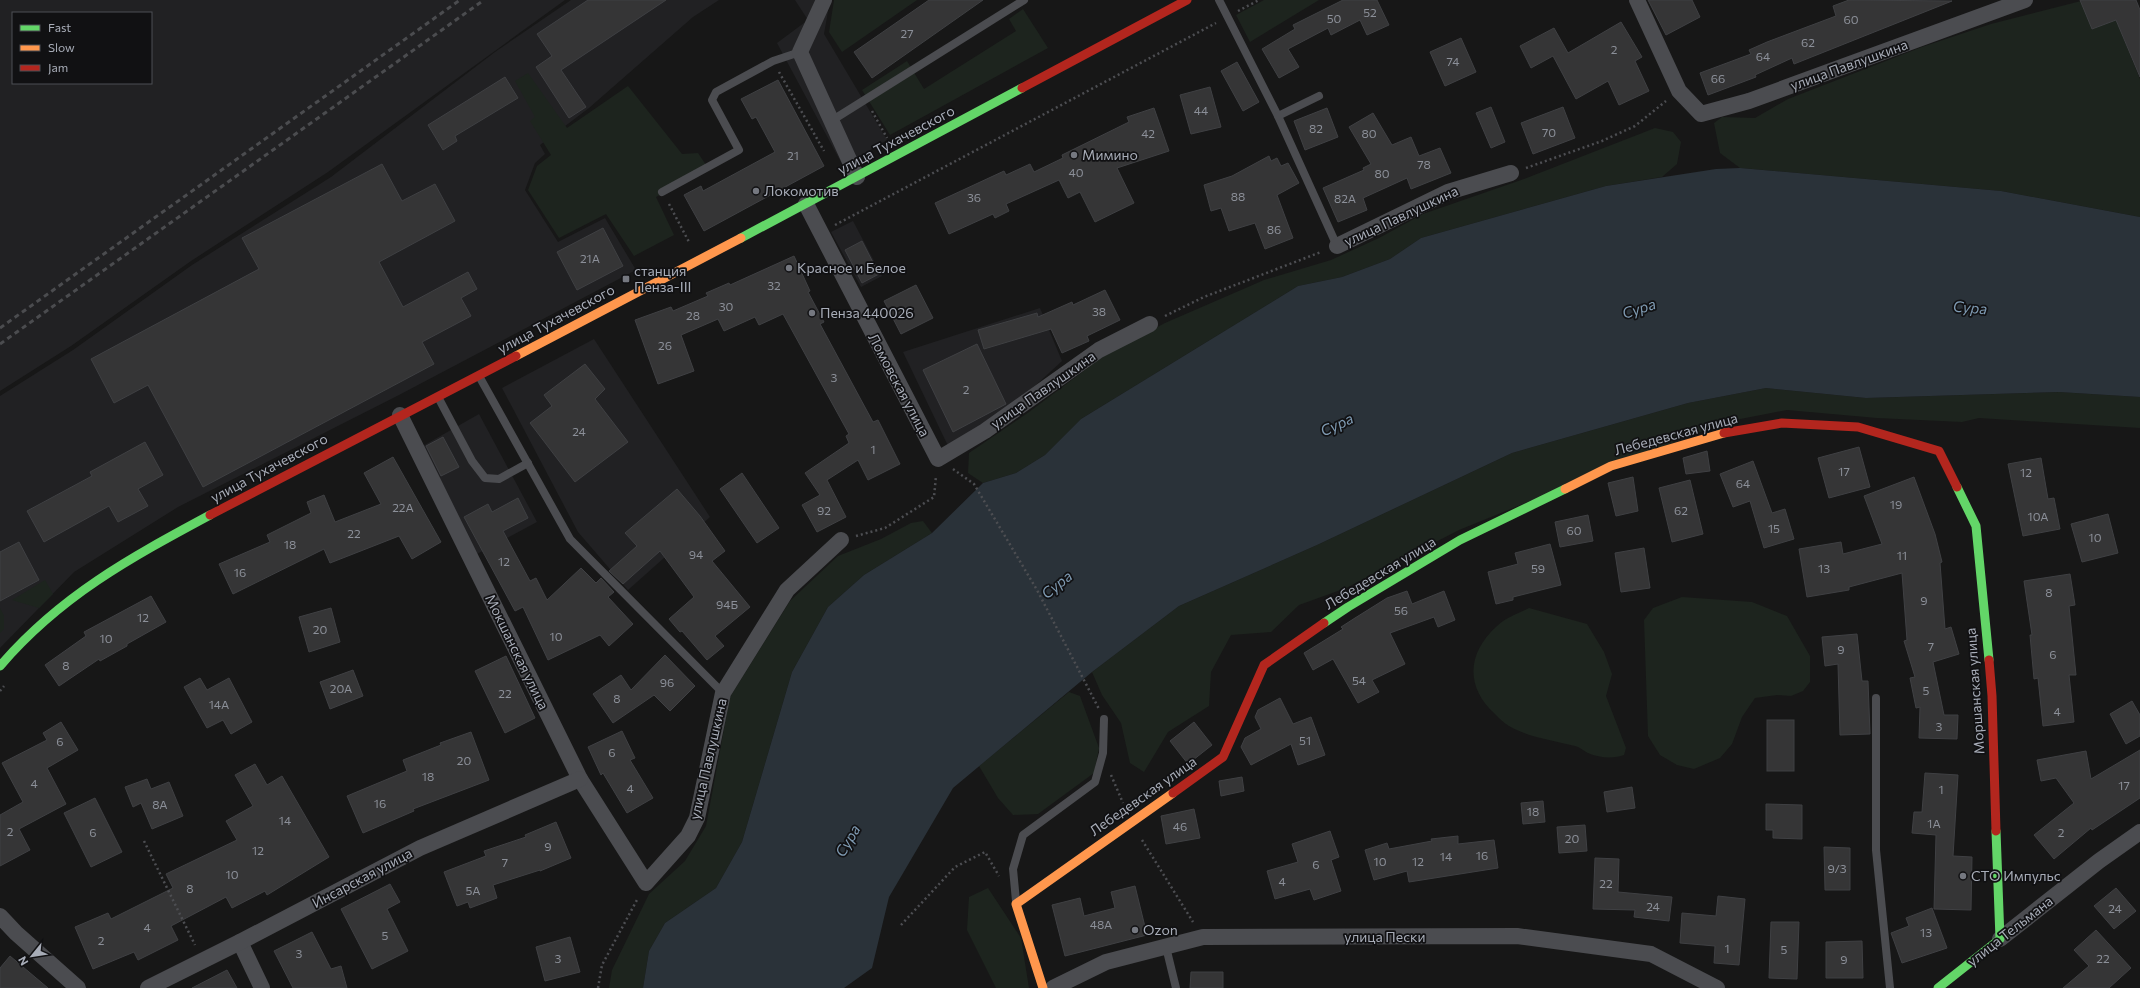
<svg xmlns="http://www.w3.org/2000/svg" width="2140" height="988" font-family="Commissioner,sans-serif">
<rect width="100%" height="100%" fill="#171717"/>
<g fill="#212123" fill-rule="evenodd">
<path d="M 0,0 L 565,0 L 328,172 L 191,261 L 71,346 L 0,391 ZM 13,13 L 151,13 L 151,83 L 13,83 Z"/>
<polygon points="571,0 719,0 693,17 589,108 540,145 545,154 535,163 525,190 558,242 605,218 636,270 399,395 178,507 74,572 0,648 0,396 73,350 192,265 331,177 495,52"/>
<polygon points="795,0 830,0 824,34 887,140 843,166 777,43 808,20"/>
<polygon points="853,221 882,276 861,287 831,232"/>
<polygon points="1040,308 1062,361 1009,410 949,448 903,352"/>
<polygon points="594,339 710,517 628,590 578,532 502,388"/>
<polygon points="479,414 537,522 477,554 421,447"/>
</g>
<g fill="#1d241e">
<polygon points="834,0 917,0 842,52 829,32"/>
<polygon points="1264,0 1319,0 1250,42 1236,15"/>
<polygon points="2081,1 2092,29 2116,20 2140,79 2140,217 2001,191 1740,168 1720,153 1714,123 1722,117 1755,118 1788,99 1922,47 1991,24"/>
<polygon points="1023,9 1048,48 890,135 862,90 907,61 924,89 1016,31 1009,19"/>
<polygon points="528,73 567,128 628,86 682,154 698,153 708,168 656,197 674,235 634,256 606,214 559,238 528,190 537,166 551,155 530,121 535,117 515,81"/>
<polygon points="1655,128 1673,132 1681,142 1677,164 1662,177 1606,186 1421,238 1390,259 1342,277 1298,286 1081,419 1045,455 1016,473 983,483 968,473 969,453 1029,412 1105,355 1165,323 1264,280 1331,260 1379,238 1423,214 1524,179"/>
<polygon points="1766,388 1866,398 2059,392 2140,397 2140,428 1979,418 1962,422 1877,418 1787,410 1725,422 1459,530 1346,588 1299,605 1271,632 1231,635 1211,672 1209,706 1168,732 1144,772 1130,763 1121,723 1102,695 1092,672 1179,606 1317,545 1512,453 1688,403"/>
<polygon points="923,521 932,533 864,575 828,607 792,672 742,842 716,888 665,923 649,951 643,988 609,988 612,970 649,894 685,861 706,826 730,697 790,601 838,556 881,539 911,523"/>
<polygon points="45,580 53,594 39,608 12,600"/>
<polygon points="1682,597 1752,602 1787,616 1810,656 1810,682 1803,691 1791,696 1777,695 1755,698 1742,717 1732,744 1720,758 1694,769 1677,765 1660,755 1648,736 1644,620 1653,608"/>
<polygon points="0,608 4,616 4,629 0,633"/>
<path d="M 1529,608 L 1587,624 L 1604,652 L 1612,674 L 1606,696 L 1626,748 L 1624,755 C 1614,759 1599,758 1588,753 C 1584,751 1580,747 1575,746 C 1552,740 1530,738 1509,726 C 1504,723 1499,718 1495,714 C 1465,687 1467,653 1497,626 C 1505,618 1519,613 1529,608 Z"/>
<polygon points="1069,692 1080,696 1099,748 1094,773 1038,814 1013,815 998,798 979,766"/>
<polygon points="988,888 1021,938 1029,988 996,988 967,930 969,897"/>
</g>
<polygon fill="#2a3239" points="1740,168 2001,191 2140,217 2140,397 2059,392 1866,398 1766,388 1688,403 1512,453 1317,545 1179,606 1092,672 953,788 889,897 872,968 844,988 643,988 649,951 665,923 716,888 742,842 792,672 828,607 864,575 932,533 983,483 1016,473 1045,455 1081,419 1298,286 1342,277 1390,259 1421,238 1606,186 1716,169"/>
<g fill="#353536" stroke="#3f4043">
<polygon points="588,0 666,0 561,70 586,107 569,118 536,67 552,56 537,34"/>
<polygon points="929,0 983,0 872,78 854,52"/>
<polygon points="1343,0 1377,0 1389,25 1367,35 1360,20 1331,35 1328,28 1288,49 1299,67 1279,78 1262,49 1295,29 1293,25"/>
<polygon points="1648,0 1692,0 1700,17 1666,35"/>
<polygon points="1849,0 1952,1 1794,64 1792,58 1755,75 1756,77 1708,95 1700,73 1751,54 1749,50 1767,42 1836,16 1833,6"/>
<polygon points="2080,0 2136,0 2140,10 2140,77 2116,20 2092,29"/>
<polygon points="1621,22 1642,57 1635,61 1649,91 1619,105 1608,81 1576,99 1553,56 1531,68 1520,46 1554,28 1568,53"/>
<polygon points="1461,38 1476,72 1445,86 1430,52"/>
<polygon points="1237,62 1259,102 1243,111 1221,71"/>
<polygon points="505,77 518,98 455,136 457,141 443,150 428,125"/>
<polygon points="778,80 824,166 704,231 684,195 701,186 703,191 775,152 756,117 752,119 741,99"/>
<polygon points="1210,87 1221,127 1191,134 1180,95"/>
<polygon points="1491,107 1505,142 1491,148 1476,113"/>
<polygon points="1563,107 1575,138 1533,154 1521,123"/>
<polygon points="1154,108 1169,151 1117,168 1134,203 1095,222 1080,192 1068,198 1059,180 1006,204 1009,211 995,218 993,214 949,234 935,203 1004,171 1006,175 1030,164 1034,172 1063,158 1062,155 1129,122 1127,117"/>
<polygon points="1327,108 1338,137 1305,150 1294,121"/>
<polygon points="1373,113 1392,145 1411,137 1419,156 1440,148 1451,173 1411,189 1407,178 1363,198 1367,210 1338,222 1323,188 1364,170 1363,168 1371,164 1349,127"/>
<polygon points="1269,156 1271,161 1277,158 1281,166 1288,163 1299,183 1277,195 1293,238 1265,249 1255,223 1229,231 1221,208 1211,211 1204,185 1232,176"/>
<polygon points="382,164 402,201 435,184 455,221 379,262 403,307 468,272 477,289 461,298 471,316 422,342 434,364 203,487 148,385 114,403 91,359 259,269 242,238"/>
<polygon points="603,228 623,266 577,290 557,252"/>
<polygon points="862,241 879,274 862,283 845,250"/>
<polygon points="794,256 810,291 808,292 824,322 820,324 873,422 878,420 900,464 868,480 858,460 827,480 846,517 817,532 802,505 820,495 805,473 849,443 846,436 849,434 783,314 759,325 755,317 724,331 718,319 681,335 694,371 658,384 635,320 671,307 673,311 708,296 706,293 729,283 730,285"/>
<polygon points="916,285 933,318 901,334 884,301"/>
<polygon points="1105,290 1120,320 1087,336 1089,341 1062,353 1051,329 984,349 978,330 1037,313 1038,317 1072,302 1073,305"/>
<polygon points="977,344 1006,404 953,432 923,370"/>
<polygon points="585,364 605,389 595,399 628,442 575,482 530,423 552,406 544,395"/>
<polygon points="443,437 459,467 441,476 426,446"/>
<polygon points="145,442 163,475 138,489 148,506 118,522 109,506 44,542 27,511 92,476 90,472"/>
<polygon points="1859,447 1870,487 1829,498 1818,458"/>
<polygon points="1707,451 1710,471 1686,474 1683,458"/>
<polygon points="393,457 441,542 412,559 399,536 330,563 324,549 233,594 219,564 270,542 267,535 311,513 307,502 324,495 335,522 381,504 364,473"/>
<polygon points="2041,458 2048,499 2054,498 2060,529 2023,536 2008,464"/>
<polygon points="1753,461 1772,513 1785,509 1794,539 1764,548 1750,501 1733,507 1720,474"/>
<polygon points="742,473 779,528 757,543 720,489"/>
<polygon points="1633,477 1638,511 1616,516 1608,483"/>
<polygon points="1914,477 1935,534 1942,562 1940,563 1945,629 1951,627 1959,654 1933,662 1944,715 1958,715 1957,739 1919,738 1920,707 1916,708 1910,678 1915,677 1904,641 1907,640 1902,573 1849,587 1849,590 1807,597 1799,549 1841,542 1843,554 1882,544 1864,496"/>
<polygon points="1690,480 1703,534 1672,542 1659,488"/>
<polygon points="677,489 700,516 725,551 712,561 750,607 715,636 724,646 707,660 682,631 680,632 669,619 694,597 660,551 623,584 609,571 637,546 625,533"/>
<polygon points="518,498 528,518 503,531 530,581 536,578 547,600 581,568 596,583 601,578 614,592 608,597 633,624 609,646 600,635 548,660 523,607 515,611 464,517 488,504 492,512"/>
<polygon points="2108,514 2118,553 2082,562 2071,524"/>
<polygon points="1588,515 1593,541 1560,547 1555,522"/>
<polygon points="19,542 39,580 0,601 0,552"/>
<polygon points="1550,544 1561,585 1513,597 1513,600 1496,604 1488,572 1518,564 1515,553"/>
<polygon points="1644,548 1650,588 1621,592 1615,553"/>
<polygon points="2070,574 2075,605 2069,606 2076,675 2069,675 2074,722 2043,726 2038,678 2034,679 2030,635 2032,635 2024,581"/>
<polygon points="1407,591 1412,604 1444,591 1455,620 1438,627 1434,617 1390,633 1405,664 1372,680 1379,692 1358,703 1333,659 1313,670 1304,653 1343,629 1341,627 1355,618 1387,598"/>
<polygon points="151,596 166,622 127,644 127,646 100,661 99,659 59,686 45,665 86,636 84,632"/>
<polygon points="331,608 340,642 309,652 299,617"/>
<polygon points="1857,634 1862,681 1868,681 1870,734 1840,735 1838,664 1825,666 1822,637"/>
<polygon points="665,655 695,686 670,711 654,695 613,723 593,694 621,675 631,690"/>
<polygon points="506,656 535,718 505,733 475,671"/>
<polygon points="353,670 363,696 330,709 320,682"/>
<polygon points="200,678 207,690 229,678 252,722 231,734 223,720 207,728 184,687"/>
<polygon points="1280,698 1293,724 1311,717 1325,755 1298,765 1291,744 1251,765 1241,747 1245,738 1261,729 1255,717 1258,710"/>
<polygon points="2132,701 2140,715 2140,736 2126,744 2110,714"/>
<rect x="1767" y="720" width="27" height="51"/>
<polygon points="61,722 78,750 47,768 66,804 19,829 30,850 0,866 0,815 23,802 2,763 47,740 43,733"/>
<polygon points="1194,722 1212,745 1188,764 1170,741"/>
<polygon points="622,731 635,758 630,760 653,798 627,813 603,773 601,775 588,747"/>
<polygon points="471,732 489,780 413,809 414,811 363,833 347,796 407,771 403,760 441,745 440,743"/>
<polygon points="2140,750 2140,798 2092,830 2091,828 2054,859 2034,835 2074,803 2056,778 2041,781 2037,760 2086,751 2091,779"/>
<polygon points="255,764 267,785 282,776 329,857 267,895 265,891 232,908 226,897 171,926 178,940 138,960 134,952 93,969 75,927 108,913 111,919 173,888 166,874 237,840 226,821 253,806 235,775"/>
<polygon points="1925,773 1958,775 1953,856 1972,857 1971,910 1934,909 1936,835 1912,833 1914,812 1922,812"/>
<polygon points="1242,777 1244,791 1221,796 1219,781"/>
<polygon points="147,779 151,789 169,782 183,816 152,829 141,803 133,807 125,787"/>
<polygon points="1632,787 1635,808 1607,812 1604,792"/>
<polygon points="95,798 122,852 91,867 64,813"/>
<polygon points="1543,801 1545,822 1523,824 1521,803"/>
<polygon points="1766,804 1802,805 1802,839 1773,838 1773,830 1766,830"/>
<polygon points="1194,809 1200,838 1166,844 1161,816"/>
<polygon points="556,822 571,858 540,871 540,870 493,885 497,898 470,908 468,902 457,906 444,872 486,856 484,851 526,837 525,835"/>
<polygon points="1585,825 1587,851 1559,853 1557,827"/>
<polygon points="1330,831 1339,857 1331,860 1341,891 1314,900 1310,889 1275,899 1267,871 1298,862 1292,844"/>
<polygon points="1458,836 1458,844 1494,840 1498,868 1409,882 1407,871 1374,880 1365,850 1387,843 1389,849 1432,841 1431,839"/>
<polygon points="1824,847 1850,848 1850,890 1825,890"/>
<polygon points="1595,858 1619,859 1618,892 1672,897 1669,921 1634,917 1635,910 1593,909"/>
<polygon points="390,884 400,902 387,909 408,951 372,969 341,909"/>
<polygon points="1135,886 1147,935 1065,956 1052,905 1080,898 1084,916 1115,908 1111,892"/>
<polygon points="2116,888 2136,911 2114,929 2094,906"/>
<polygon points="1718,896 1745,899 1739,965 1714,963 1715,946 1680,943 1682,913 1716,916"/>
<polygon points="1932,908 1947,948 1902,963 1891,933 1909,926 1906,918"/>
<polygon points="1771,922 1799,922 1797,979 1769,978"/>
<polygon points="2096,930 2131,968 2109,988 2063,988 2089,966 2074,950"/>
<polygon points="312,932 331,969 341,966 347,988 293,988 274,951"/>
<polygon points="570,937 580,972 545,981 536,947"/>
<polygon points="1862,941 1863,978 1826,978 1826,942"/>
<polygon points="10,956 48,988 0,988 0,968"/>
<polygon points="227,970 237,988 192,988"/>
<polygon points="1191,972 1223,972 1223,988 1190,988"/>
</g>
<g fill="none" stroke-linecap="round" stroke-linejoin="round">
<g stroke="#4d4e52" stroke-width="2.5" stroke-dasharray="2 3" stroke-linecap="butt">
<polyline points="1238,11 1259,0"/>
<polyline points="779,72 824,151"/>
<polyline points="872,111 887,138"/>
<polyline points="1526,168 1602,141 1635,126 1666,101"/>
<polyline points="669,204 689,242"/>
<polyline points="835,225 1216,23"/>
<polyline points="1165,316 1204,297 1321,252"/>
<polyline points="953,469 974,484 1037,590 1099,709"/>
<polyline points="856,536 885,528 934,497 936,476"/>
<polyline points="0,691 4,686"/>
<polyline points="1111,775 1123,803"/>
<polyline points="1142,840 1193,922"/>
<polyline points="144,841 195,945"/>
<polyline points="901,925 955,867 985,852 999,876"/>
<polyline points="598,988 602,965 638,898"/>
</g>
<g stroke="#4b4c50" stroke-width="8">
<polyline points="1219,0 1278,116 1337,246"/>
<polyline points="1278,116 1319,96"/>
<polyline points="831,121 1024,0"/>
<polyline points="662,192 739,150 712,100 716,92 773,61 800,52"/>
<polyline points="479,376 570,539 723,693"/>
<polyline points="438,397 472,461 485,478 499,479 528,463"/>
<polyline points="1876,698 1876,850 1890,988"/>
<polyline points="1016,901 1013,869 1023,835 1095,782 1103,753 1104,719"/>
<polyline points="1166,947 1176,988"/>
</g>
<g stroke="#4b4c50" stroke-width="16">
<polyline points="824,0 800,52 857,177"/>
<polyline points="1637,0 1679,91 1701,114 1749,101 2025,0"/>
<polyline points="806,204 938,459 985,431 1099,350 1150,324"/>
<polyline points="1337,246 1448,192 1511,173"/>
<polyline points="400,415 580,779 646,883 688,836 697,818 723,693 787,590 841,540"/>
<polyline points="0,916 16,933 78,988"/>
<polyline points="2000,939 2099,861 2140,832"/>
<polyline points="240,942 262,988"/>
<polyline points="148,988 240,942 420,848 580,779"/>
<polyline points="1053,988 1106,962 1203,937 1517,936 1651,954 1717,988"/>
</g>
<g stroke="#63d668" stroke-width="9">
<polyline points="741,238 1022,88"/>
<polyline points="1957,487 1976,526 1989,660"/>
<polyline points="1324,623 1348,607 1460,540 1565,489"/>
<path d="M 0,666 C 60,596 130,558 210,515"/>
<polyline points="1938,988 2000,939 1996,831"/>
</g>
<g stroke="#ff974d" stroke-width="9">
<polyline points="516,356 741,238"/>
<polyline points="1565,489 1611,466 1724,433"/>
<polyline points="1043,988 1016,904 1173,793"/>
</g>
<g stroke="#b3261e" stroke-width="9">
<polyline points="1022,88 1187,0"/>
<polyline points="1724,433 1782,423 1858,427 1939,451 1957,487"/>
<polyline points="210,515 516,356"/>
<polyline points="1989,660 1992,696 1996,831"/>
<polyline points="1173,793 1223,757 1264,665 1324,623"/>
</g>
<g stroke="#4b4c4f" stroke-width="3" stroke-dasharray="5 4" stroke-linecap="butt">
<polyline points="0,328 460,0"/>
<polyline points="0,344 484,0"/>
</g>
</g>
<g fill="#757880" stroke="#111113" stroke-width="1.5">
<circle cx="1074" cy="155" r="4"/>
<circle cx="756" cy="191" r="4"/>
<circle cx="789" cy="268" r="4"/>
<rect x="622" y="275" width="8" height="8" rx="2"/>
<circle cx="812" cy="313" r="4"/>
<circle cx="1963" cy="876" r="4"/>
<circle cx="1135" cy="930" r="4"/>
</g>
<g text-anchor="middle" stroke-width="3.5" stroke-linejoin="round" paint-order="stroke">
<g font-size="12" fill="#8b8f98">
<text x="1370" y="17">52</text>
<text x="1334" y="23">50</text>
<text x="1851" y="24">60</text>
<text x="907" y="38">27</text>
<text x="1808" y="47">62</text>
<text x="1614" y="54">2</text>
<text x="1763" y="61">64</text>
<text x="1453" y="66">74</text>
<text x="1718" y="83">66</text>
<text x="1201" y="115">44</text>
<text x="1316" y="133">82</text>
<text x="1549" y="137">70</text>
<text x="1148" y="138">42</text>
<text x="1369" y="138">80</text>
<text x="793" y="160">21</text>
<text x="1424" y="169">78</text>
<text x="1076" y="177">40</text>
<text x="1382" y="178">80</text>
<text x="1238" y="201">88</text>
<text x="974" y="202">36</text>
<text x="1345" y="203">82А</text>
<text x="1274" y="234">86</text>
<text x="590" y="263">21А</text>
<text x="774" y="290">32</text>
<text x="726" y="311">30</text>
<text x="1099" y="316">38</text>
<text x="693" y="320">28</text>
<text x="665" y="350">26</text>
<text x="834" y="382">3</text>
<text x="966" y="394">2</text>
<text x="579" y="436">24</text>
<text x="873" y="454">1</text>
<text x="1844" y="476">17</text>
<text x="2026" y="477">12</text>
<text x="1743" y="488">64</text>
<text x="1896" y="509">19</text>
<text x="403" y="512">22А</text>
<text x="824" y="515">92</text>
<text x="1681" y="515">62</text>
<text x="2038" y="521">10А</text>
<text x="1774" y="533">15</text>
<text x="1574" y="535">60</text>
<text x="354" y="538">22</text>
<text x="2095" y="542">10</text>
<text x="290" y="549">18</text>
<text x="696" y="559">94</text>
<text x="1902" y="560">11</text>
<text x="504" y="566">12</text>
<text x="1538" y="573">59</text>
<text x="1824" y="573">13</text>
<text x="240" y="577">16</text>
<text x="2049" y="597">8</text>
<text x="1924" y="605">9</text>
<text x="727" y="609">94Б</text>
<text x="1401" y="615">56</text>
<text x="143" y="622">12</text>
<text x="320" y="634">20</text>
<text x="556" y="641">10</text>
<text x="106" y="643">10</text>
<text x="1931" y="651">7</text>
<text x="1841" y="654">9</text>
<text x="2053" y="659">6</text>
<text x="66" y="670">8</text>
<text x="1359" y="685">54</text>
<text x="667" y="687">96</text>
<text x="341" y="693">20А</text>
<text x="1926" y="695">5</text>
<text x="505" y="698">22</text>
<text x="617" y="703">8</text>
<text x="219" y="709">14А</text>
<text x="2057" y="716">4</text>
<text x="1939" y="731">3</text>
<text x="1305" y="745">51</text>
<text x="60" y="746">6</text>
<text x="612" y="757">6</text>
<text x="464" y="765">20</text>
<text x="428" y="781">18</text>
<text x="34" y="788">4</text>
<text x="2124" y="790">17</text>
<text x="630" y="793">4</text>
<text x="1941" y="794">1</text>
<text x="380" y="808">16</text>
<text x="160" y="809">8А</text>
<text x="1533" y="816">18</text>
<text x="285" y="825">14</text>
<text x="1934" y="828">1А</text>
<text x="1180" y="831">46</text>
<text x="10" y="836">2</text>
<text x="93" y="837">6</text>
<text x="2061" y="837">2</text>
<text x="1572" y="843">20</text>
<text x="548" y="851">9</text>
<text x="258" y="855">12</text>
<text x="1482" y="860">16</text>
<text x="1446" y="861">14</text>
<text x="1380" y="866">10</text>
<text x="1418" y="866">12</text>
<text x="505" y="867">7</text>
<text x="1316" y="869">6</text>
<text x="1837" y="873">9/3</text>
<text x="232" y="879">10</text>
<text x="1282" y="886">4</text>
<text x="1606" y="888">22</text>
<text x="190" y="893">8</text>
<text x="473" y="895">5А</text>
<text x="1653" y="911">24</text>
<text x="2115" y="913">24</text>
<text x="1101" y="929">48А</text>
<text x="147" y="932">4</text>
<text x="1926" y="937">13</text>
<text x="385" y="940">5</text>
<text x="101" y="945">2</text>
<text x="1727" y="953">1</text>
<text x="1784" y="954">5</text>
<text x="299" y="958">3</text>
<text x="558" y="963">3</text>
<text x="2103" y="963">22</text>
<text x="1844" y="964">9</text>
</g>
<g font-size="14" fill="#a8adb8" stroke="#111113">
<text transform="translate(1849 65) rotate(-20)" y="5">улица Павлушкина</text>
<text transform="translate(896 140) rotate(-28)" y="5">улица Тухачевского</text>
<text transform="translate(1401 216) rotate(-25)" y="5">улица Павлушкина</text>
<text transform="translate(556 319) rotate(-28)" y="5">улица Тухачевского</text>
<text transform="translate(899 385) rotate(62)" y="5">Ломовская улица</text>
<text transform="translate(1043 390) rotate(-35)" y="5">улица Павлушкина</text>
<text transform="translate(1676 434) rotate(-15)" y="5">Лебедевская улица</text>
<text transform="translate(269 468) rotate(-28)" y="5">улица Тухачевского</text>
<text transform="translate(1380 573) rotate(-31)" y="5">Лебедевская улица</text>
<text transform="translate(517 652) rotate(64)" y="5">Мокшанская улица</text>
<text transform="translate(1975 691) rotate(-94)" y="5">Моршанская улица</text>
<text transform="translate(708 759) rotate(-77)" y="5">улица Павлушкина</text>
<text transform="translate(1143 796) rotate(-35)" y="5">Лебедевская улица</text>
<text transform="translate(362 878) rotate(-28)" y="5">Инсарская улица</text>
<text transform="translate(2010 931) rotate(-38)" y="5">улица Тельмана</text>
<text x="1385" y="942">улица Пески</text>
</g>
<g font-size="14" fill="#a8adb8" stroke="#111113" text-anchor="start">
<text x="1082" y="160">Мимино</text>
<text x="764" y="196">Локомотив</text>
<text x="797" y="273">Красное и Белое</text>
<text x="634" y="276">станция<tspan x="634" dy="16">Пенза-III</tspan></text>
<text x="820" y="318">Пенза 440026</text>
<text x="1971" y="881">СТО Импульс</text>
<text x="1143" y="935">Ozon</text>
</g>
<g font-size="15" font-style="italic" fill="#7f9bb3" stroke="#111113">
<text transform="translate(1970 308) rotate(5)" y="5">Сура</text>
<text transform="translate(1639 309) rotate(-18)" y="5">Сура</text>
<text transform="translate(1337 425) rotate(-25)" y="5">Сура</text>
<text transform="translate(1057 585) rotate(-39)" y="5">Сура</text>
<text transform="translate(848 841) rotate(-60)" y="5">Сура</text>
</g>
</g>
<rect x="12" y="12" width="140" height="72" fill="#111113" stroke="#4d4f55"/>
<rect x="20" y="25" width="20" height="6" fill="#63d668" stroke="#4d4f55"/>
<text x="48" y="32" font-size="12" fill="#a8adb8">Fast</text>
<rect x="20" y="45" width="20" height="6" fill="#ff974d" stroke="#4d4f55"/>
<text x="48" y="52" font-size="12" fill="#a8adb8">Slow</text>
<rect x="20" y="65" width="20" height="6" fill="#b3261e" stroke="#4d4f55"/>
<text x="48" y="72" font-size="12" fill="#a8adb8">Jam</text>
<g transform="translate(32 956) rotate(240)" stroke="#111113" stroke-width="3" paint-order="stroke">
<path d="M0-3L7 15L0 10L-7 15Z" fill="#a8adb8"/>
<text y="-6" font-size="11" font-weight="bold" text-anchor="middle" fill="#a8adb8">N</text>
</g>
</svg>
